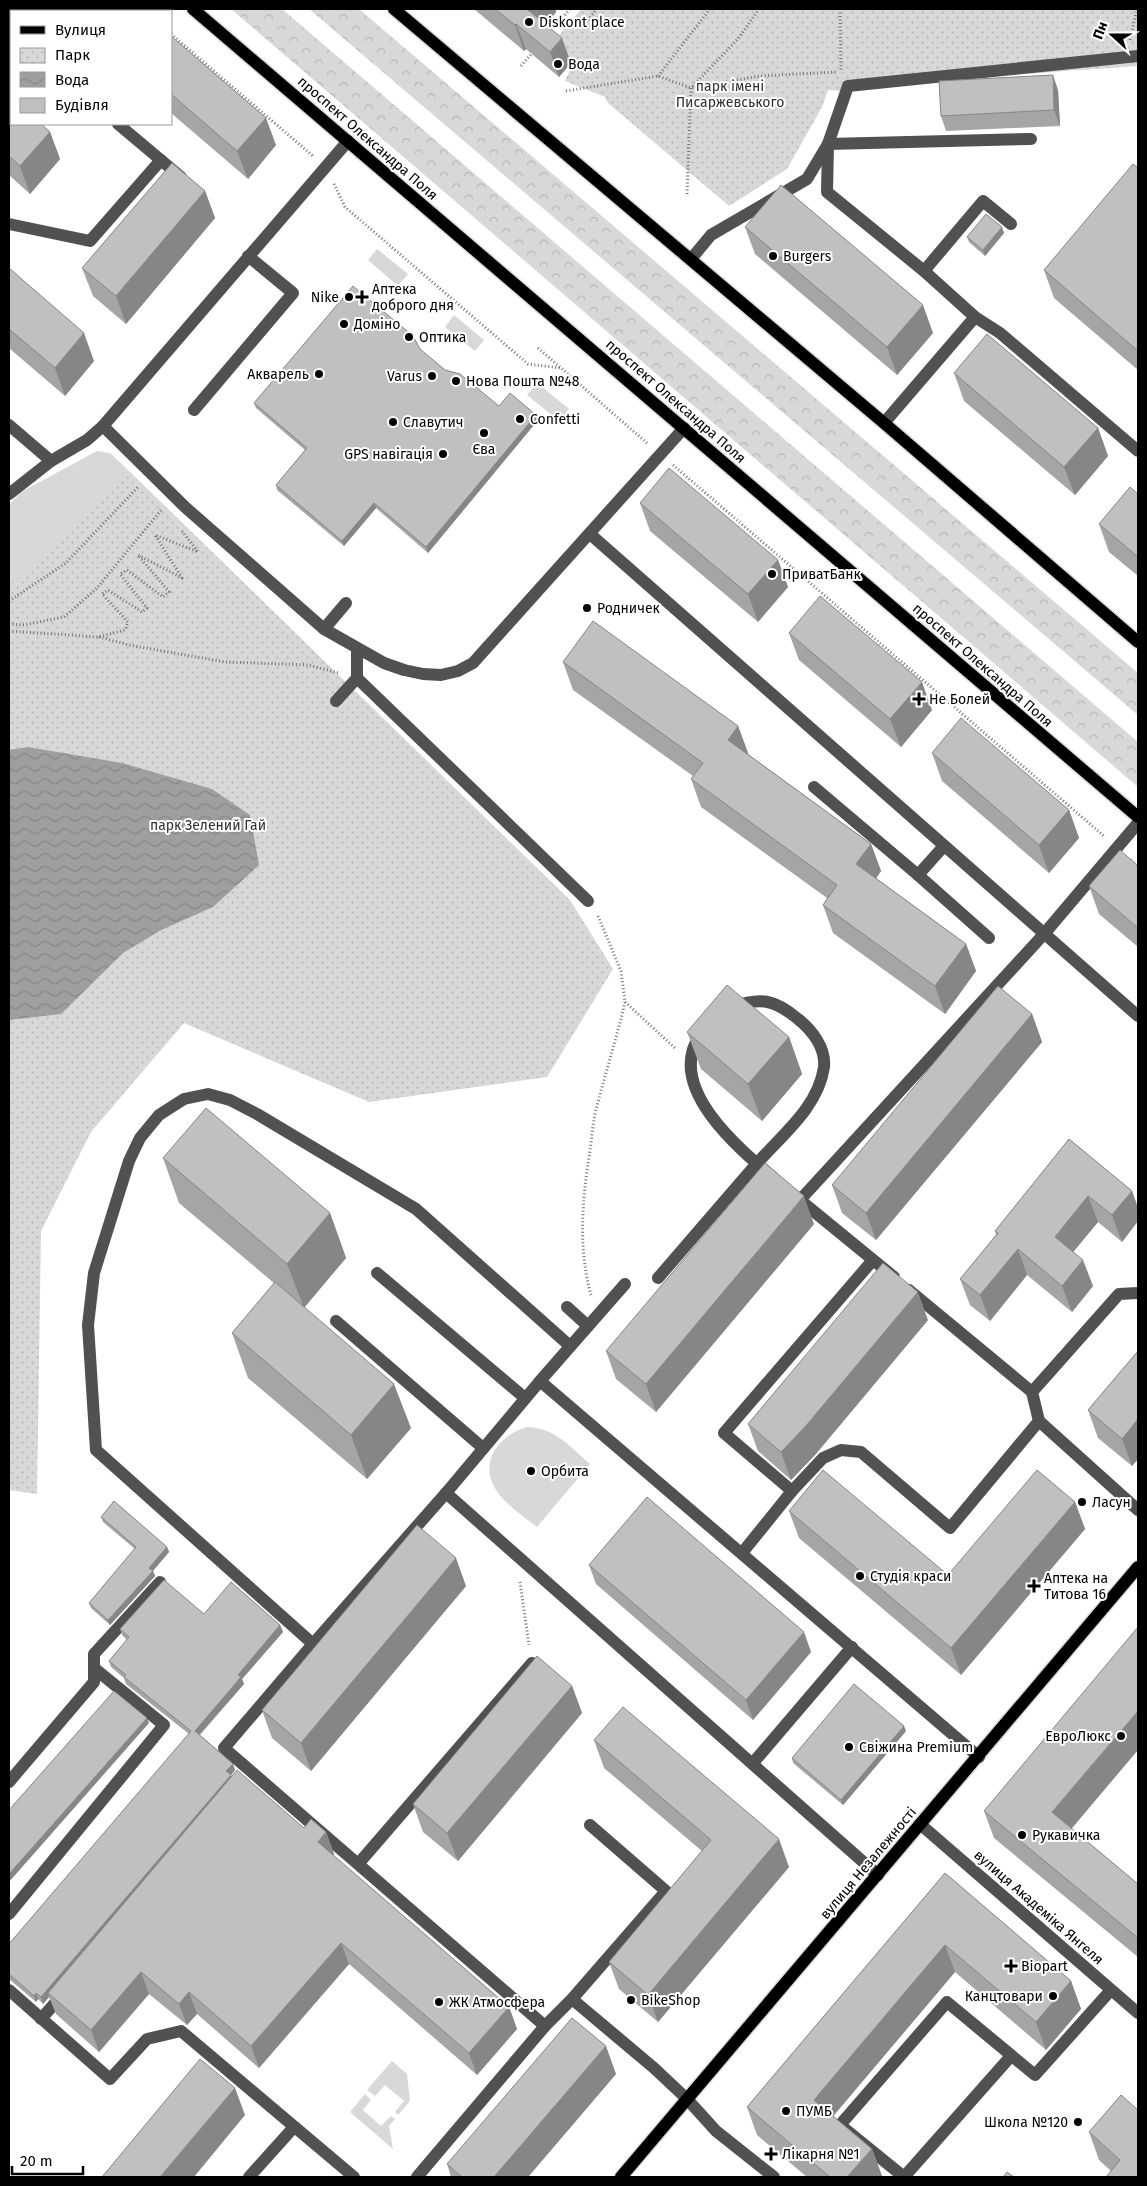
<svg xmlns="http://www.w3.org/2000/svg" width="1147" height="2186" font-family="'Fira Sans',sans-serif">
<defs>
<pattern id="forest-crowns" width="20" height="18" patternUnits="userSpaceOnUse" patternTransform="scale(1.25)"><rect width="20" height="18" fill="#d8d8d8"/><path d="M2 6a3 3 0 1 1 6 0M12 15a3 3 0 1 1 6 0" fill="none" stroke="#b8b8b8"/></pattern>
<pattern id="park-dots" width="8" height="8" patternUnits="userSpaceOnUse" patternTransform="scale(1.25)"><rect width="8" height="8" fill="#d8d8d8"/><path d="M2 2h.1M6 6h.1" fill="none" stroke="#b8b8b8" stroke-width="1.8" stroke-linecap="round"/></pattern>
<pattern id="water-waves" width="16" height="10" patternUnits="userSpaceOnUse" patternTransform="scale(1.25)"><rect width="16" height="10" fill="#9f9f9f"/><path d="M0 5q4-4 8 0t8 0" fill="none" stroke="#878787"/></pattern>
</defs>
<rect width="100%" height="100%" fill="#fff"/>
<g fill="#d8d8d8">
<polygon points="377,249 408,274 398,286 368,260"/>
<polygon points="454,315 484,340 475,351 445,327"/>
<polygon points="537,383 569,409 559,421 527,395"/>
<polygon points="97,451 110,453 127,469 76,536 9,592 9,504 23,491"/>
<path d="M 527,1427 C 556,1428 569,1446 590,1464 L 537,1527 C 523,1516 506,1505 496,1490 C 478,1462 499,1435 527,1427 Z"/>
<polygon points="392,2061 407,2074 410,2101 398,2115 395,2112 404,2101 385,2085 375,2096 367,2090"/>
<polygon points="365,2094 371,2100 363,2110 381,2126 391,2116 395,2119 389,2126 393,2149 350,2112"/>
</g>
<g fill="url(#forest-crowns)">
<polygon points="231,9 282,9 1138,742 1138,787"/>
<polygon points="309,9 359,9 1138,673 1138,715"/>
</g>
<g fill="url(#park-dots)">
<polygon points="581,9 1138,9 1138,66 878,84 841,91 828,90 822,107 787,169 729,206 608,103 605,97 565,81 573,63 551,45"/>
<polygon points="127,469 570,900 613,969 547,1077 369,1102 184,1023 91,1132 41,1231 37,1494 9,1490 9,585 48,555"/>
</g>
<polygon fill="url(#water-waves)" points="28,747 122,763 212,789 250,815 259,865 213,907 161,930 123,953 61,1014 9,1020 9,750"/>
<g fill="none" stroke-linecap="round" stroke-linejoin="round">
<defs>
<g id="major">
<polyline points="193,9 1138,817"/>
<polyline points="394,9 884,423 1138,642"/>
<polyline points="621,2177 1138,1567"/>
</g>
</defs>
<use href="#major" stroke="#dbdbdb" stroke-width="15"/>
<g stroke="#737373" stroke-width="3" stroke-dasharray="1 2.5" stroke-linecap="butt">
<polyline points="142,9 145,11"/>
<polyline points="840,9 841,70"/>
<polyline points="556,25 582,27 597,9"/>
<polyline points="551,31 570,9"/>
<polyline points="171,34 313,156"/>
<polyline points="1130,40 1137,9"/>
<polyline points="521,66 534,51"/>
<polyline points="658,76 710,9"/>
<polyline points="566,91 658,76 691,88 760,76 837,72"/>
<polyline points="334,184 345,207 528,364 561,368 647,443"/>
<polyline points="687,194 691,88 738,39 759,9"/>
<polyline points="538,348 561,368"/>
<polyline points="673,465 1104,836"/>
<polyline points="9,601 66,563 139,486"/>
<polyline points="9,624 24,625 64,617 97,588 162,509"/>
<polyline points="9,631 98,637 125,630 128,622 102,594 108,590 142,612 147,608 120,574 127,570 163,597 169,592 138,555 182,578 155,535 198,552 182,531"/>
<polyline points="99,637 129,645 225,662 308,665 339,673"/>
<polyline points="1131,860 1138,866"/>
<polyline points="598,916 621,971 625,1002 675,1048"/>
<path d="M 591,1295 C 578,1247 582,1200 590,1151 C 592,1136 593,1120 597,1106 C 606,1071 617,1037 625,1002"/>
<polyline points="520,1582 529,1645"/>
</g>
<g stroke="#515151" stroke-width="12">
<polyline points="9,18 11,16"/>
<polyline points="9,29 11,31"/>
<polyline points="118,124 181,177"/>
<polyline points="828,144 1031,139"/>
<polyline points="828,146 827,192 924,271 975,317 1000,333 1138,451"/>
<polyline points="9,224 90,241 161,160"/>
<polyline points="691,259 711,235 807,179 828,144 848,86 1138,56"/>
<polyline points="924,271 983,201 1011,224"/>
<polyline points="194,410 293,293 248,256"/>
<polyline points="884,423 975,317"/>
<polyline points="9,425 51,461"/>
<polyline points="103,426 185,507 324,629 384,663 404,670 423,674 441,675 458,671 473,663 684,428"/>
<polyline points="9,494 51,461 87,440 103,426 348,141"/>
<polyline points="590,534 1138,1016"/>
<polyline points="324,629 346,603"/>
<polyline points="357,649 357,678 588,901"/>
<polyline points="336,701 357,678"/>
<polyline points="814,787 918,875"/>
<polyline points="944,846 918,875 989,938"/>
<path d="M 700,1035 C 665,1087 738,1148 774,1178"/>
<polyline points="795,1196 894,1277"/>
<polyline points="800,1200 1044,934 1138,823"/>
<polyline points="377,1273 525,1398"/>
<path d="M 658,1278 C 690,1241 721,1205 753,1168 C 779,1137 818,1109 824,1067 C 826,1048 812,1030 798,1019 C 774,999 760,997 732,1007"/>
<polyline points="625,1284 540,1381 979,1757"/>
<polyline points="909,1290 1032,1392"/>
<polyline points="567,1307 588,1326"/>
<polyline points="336,1321 483,1448"/>
<polyline points="540,1381 446,1493 878,1875"/>
<polyline points="1039,1421 1032,1392 1119,1294 1138,1293"/>
<polyline points="792,1491 724,1433 873,1260"/>
<polyline points="446,1493 313,1644 96,1450 88,1325 94,1273 129,1161 140,1138 159,1115 184,1099 208,1094 230,1100 257,1114 416,1209 570,1346"/>
<polyline points="742,1553 792,1491 823,1458 841,1450 861,1452 950,1528 1039,1421 1138,1510"/>
<polyline points="313,1644 224,1748 545,2026"/>
<polyline points="753,1763 852,1647"/>
<polyline points="9,1782 94,1682 94,1654 160,1582"/>
<polyline points="920,1824 1138,2013"/>
<polyline points="359,1863 532,1663"/>
<polyline points="9,1914 164,1725 94,1668"/>
<polyline points="9,1990 110,2079 147,2039 181,2031 354,2177"/>
<polyline points="572,1999 654,2068 687,2099 716,2131 774,2177"/>
<polyline points="41,2019 63,1994"/>
<polyline points="249,2177 294,2127"/>
<polyline points="417,2177 545,2026 572,1999 666,1891 590,1825"/>
<polyline points="904,2177 840,2125 947,2002 1035,2075 1111,1990"/>
<polyline points="904,2177 1011,2056"/>
</g>
<use href="#major" stroke="#000" stroke-width="12"/>
</g>
<g fill="#a5a5a5">
<polygon points="60,9 139,9 142,11 60,11"/>
<polygon points="474,9 555,9 556,12 546,25 571,63 559,77 526,49 524,51"/>
<polygon points="171,36 276,145 248,179 171,113"/>
<polygon points="1058,90 1060,126 946,131 941,116"/>
<polygon points="9,96 50,132 60,159 30,194 9,175"/>
<polygon points="1138,168 1138,370 1054,298 1044,270"/>
<polygon points="205,191 215,218 126,324 93,296 82,268"/>
<polygon points="745,227 933,333 897,375 755,254"/>
<polygon points="1004,233 985,256 969,242 967,237"/>
<polygon points="9,268 94,361 65,396 9,348"/>
<polygon points="420,349 445,370 499,406 538,420 428,553 376,508 344,546 277,490 276,485 305,450 256,408 254,403"/>
<polygon points="954,373 1098,428 1108,456 1075,495 964,401"/>
<polygon points="1138,494 1138,576 1109,552 1099,524"/>
<polygon points="640,503 778,560 788,587 758,622 650,531"/>
<polygon points="789,633 932,710 901,747 799,660"/>
<polygon points="563,662 738,726 748,753 748,754 871,844 881,871 876,878 966,944 976,971 945,1014 833,933 823,905 827,898 701,807 691,779 693,776 573,690"/>
<polygon points="932,753 1069,810 1079,838 1049,873 942,781"/>
<polygon points="1138,866 1138,947 1099,914 1089,886"/>
<polygon points="1032,1014 1042,1042 876,1240 842,1213 832,1185"/>
<polygon points="687,1032 789,1037 802,1074 762,1121 701,1069"/>
<polygon points="1069,1139 1132,1191 1138,1208 1138,1221 1122,1242 1098,1222 1073,1252 1093,1286 1072,1312 1027,1275 990,1321 970,1305 960,1279 996,1235 995,1231"/>
<polygon points="163,1158 330,1213 346,1258 304,1307 411,1428 367,1479 248,1378 232,1333 274,1283 179,1203"/>
<polygon points="814,1224 656,1412 616,1379 606,1351"/>
<polygon points="928,1320 815,1455 791,1480 758,1451 748,1424"/>
<polygon points="1138,1351 1138,1459 1132,1466 1098,1438 1088,1410"/>
<polygon points="1075,1502 1085,1529 961,1675 799,1538 789,1511 948,1575"/>
<polygon points="101,1517 167,1547 169,1552 153,1571 155,1576 110,1625 91,1608 89,1603 135,1549 103,1522"/>
<polygon points="589,1565 811,1652 753,1720 596,1584"/>
<polygon points="466,1586 311,1771 272,1738 262,1710"/>
<polygon points="204,1614 280,1625 283,1632 242,1679 244,1684 200,1735 233,1764 235,1770 231,1775 231,1777 304,1828 326,1832 334,1854 333,1855 509,2007 517,2029 477,2075 349,1964 259,2068 197,2014 187,2025 149,1994 99,2052 56,2014 49,1997 43,2004 38,1999 36,2002 9,1979 9,1944 189,1734 126,1684 124,1678 111,1667 109,1661 127,1640 122,1635 120,1629"/>
<polygon points="572,1686 582,1713 458,1861 423,1832 413,1804"/>
<polygon points="906,1731 843,1805 793,1763 792,1758"/>
<polygon points="594,1740 789,1867 658,2022 619,1989 609,1962 702,1851 604,1768"/>
<polygon points="984,1811 1071,1828 1138,1884 1138,1957 994,1838"/>
<polygon points="945,1873 1071,1981 1081,2009 1046,2050 955,1972 833,2116 872,2149 882,2176 881,2177 807,2177 757,2135 747,2107"/>
<polygon points="616,2074 528,2177 451,2177 447,2164"/>
<polygon points="1138,2110 1138,2177 1111,2171 1099,2160 1089,2132"/>
</g>
<g fill="#868686">
<polygon points="529,9 555,9 556,12 537,35 528,10"/>
<polygon points="516,24 526,49 524,51 515,25"/>
<polygon points="562,38 571,63 559,77 550,52"/>
<polygon points="1053,75 1058,90 1060,126 1054,110"/>
<polygon points="266,118 276,145 248,179 237,151"/>
<polygon points="50,132 60,159 30,194 20,166"/>
<polygon points="205,191 215,218 126,324 116,296"/>
<polygon points="1002,227 1004,233 985,256 983,250"/>
<polygon points="923,305 933,333 897,375 887,347"/>
<polygon points="84,333 94,361 65,396 55,368"/>
<polygon points="536,415 538,420 428,553 426,547"/>
<polygon points="1098,428 1108,456 1075,495 1064,467"/>
<polygon points="374,503 376,508 344,546 342,541"/>
<polygon points="778,560 788,587 758,622 748,594"/>
<polygon points="922,682 932,710 901,747 890,719"/>
<polygon points="738,726 748,753 738,768 728,740"/>
<polygon points="1069,810 1079,838 1049,873 1039,845"/>
<polygon points="871,844 881,871 867,892 856,864"/>
<polygon points="966,944 976,971 945,1014 935,986"/>
<polygon points="1032,1014 1042,1042 876,1240 866,1213"/>
<polygon points="789,1037 802,1074 762,1121 748,1084"/>
<polygon points="1132,1191 1138,1208 1138,1221 1122,1242 1112,1215"/>
<polygon points="804,1196 814,1224 656,1412 646,1384"/>
<polygon points="1088,1196 1098,1222 1064,1263 1055,1237"/>
<polygon points="330,1213 346,1258 304,1308 287,1264"/>
<polygon points="1018,1249 1027,1275 990,1321 980,1295"/>
<polygon points="1083,1260 1093,1286 1072,1312 1062,1286"/>
<polygon points="918,1292 928,1320 815,1455 791,1480 781,1452"/>
<polygon points="394,1384 411,1428 367,1479 351,1435"/>
<polygon points="1138,1419 1138,1459 1132,1466 1122,1439"/>
<polygon points="1075,1502 1085,1529 961,1675 951,1648"/>
<polygon points="167,1547 169,1552 151,1573 149,1568"/>
<polygon points="456,1558 466,1586 311,1771 301,1743"/>
<polygon points="153,1571 155,1576 110,1625 108,1620"/>
<polygon points="280,1625 283,1632 242,1679 244,1684 197,1737 195,1731 238,1675"/>
<polygon points="804,1632 811,1652 753,1720 746,1700"/>
<polygon points="572,1686 582,1713 458,1861 447,1833"/>
<polygon points="1138,1711 1138,1750 1062,1840 1052,1812"/>
<polygon points="147,1718 149,1723 9,1882 9,1874"/>
<polygon points="904,1726 906,1731 843,1805 841,1800"/>
<polygon points="233,1764 235,1770 229,1778 226,1771"/>
<polygon points="231,1775 233,1782 48,1993 49,1997 43,2004 41,1997"/>
<polygon points="326,1832 334,1854 326,1863 318,1842"/>
<polygon points="779,1839 789,1867 658,2022 648,1995"/>
<polygon points="341,1943 349,1964 259,2068 251,2046"/>
<polygon points="945,1945 955,1972 824,2127 814,2100"/>
<polygon points="141,1972 149,1994 99,2052 91,2030"/>
<polygon points="1071,1981 1081,2009 1046,2050 1036,2022"/>
<polygon points="189,1992 197,2014 187,2025 179,2004"/>
<polygon points="36,1993 38,1999 36,2002 34,1996"/>
<polygon points="509,2007 517,2029 477,2075 469,2053"/>
<polygon points="606,2046 616,2074 528,2177 494,2177"/>
<polygon points="235,2088 245,2115 194,2177 160,2177"/>
<polygon points="872,2149 882,2176 881,2177 847,2177"/>
</g>
<g fill="#c0c0c0" stroke="#868686">
<polygon points="72,9 139,9 142,11 74,11"/>
<polygon points="495,9 529,9 528,10 562,38 550,52 516,24 515,25"/>
<polygon points="171,36 266,118 237,151 171,94"/>
<polygon points="1053,75 1054,110 941,116 939,81"/>
<polygon points="9,96 11,98 11,124 41,124 50,132 20,166 9,156"/>
<polygon points="172,163 205,191 116,296 82,268"/>
<polygon points="1133,164 1138,168 1138,351 1044,270"/>
<polygon points="781,185 923,305 887,347 745,227"/>
<polygon points="986,214 1002,227 983,250 967,237"/>
<polygon points="9,268 84,333 55,368 9,329"/>
<polygon points="353,286 413,336 420,349 445,370 460,374 499,406 510,393 536,415 426,547 374,503 342,541 276,485 307,448 254,403"/>
<polygon points="987,334 1098,428 1064,467 954,373"/>
<polygon points="669,468 778,560 748,594 640,503"/>
<polygon points="1130,487 1138,494 1138,557 1099,524"/>
<polygon points="820,596 922,682 890,719 789,633"/>
<polygon points="593,621 738,726 728,740 871,844 856,864 966,944 935,986 823,905 837,885 691,779 703,763 563,662"/>
<polygon points="961,718 1069,810 1039,845 932,753"/>
<polygon points="1120,850 1138,866 1138,928 1089,886"/>
<polygon points="727,985 789,1037 748,1084 687,1032"/>
<polygon points="998,986 1032,1014 866,1213 832,1185"/>
<polygon points="206,1108 330,1213 287,1264 163,1158"/>
<polygon points="1069,1139 1132,1191 1112,1215 1088,1196 1055,1237 1083,1260 1062,1286 1018,1249 980,1295 960,1279 998,1233 995,1231"/>
<polygon points="765,1163 804,1196 646,1384 606,1351"/>
<polygon points="883,1263 918,1292 805,1427 781,1452 748,1424"/>
<polygon points="275,1282 394,1384 351,1435 232,1333"/>
<polygon points="1138,1351 1138,1419 1122,1439 1088,1410"/>
<polygon points="823,1470 948,1575 1037,1470 1075,1502 951,1648 789,1511"/>
<polygon points="647,1497 804,1632 746,1700 589,1565"/>
<polygon points="114,1501 167,1547 149,1568 153,1571 108,1620 89,1603 136,1547 101,1517"/>
<polygon points="417,1525 456,1558 301,1743 262,1710"/>
<polygon points="164,1580 204,1614 231,1582 280,1625 238,1675 241,1677 195,1731 233,1764 226,1771 231,1775 41,1997 36,1993 34,1996 9,1974 9,1944 191,1731 124,1677 126,1675 109,1661 129,1637 120,1629"/>
<polygon points="1138,1627 1138,1711 1052,1812 1138,1884 1138,1938 984,1811"/>
<polygon points="537,1656 572,1686 447,1833 413,1804"/>
<polygon points="854,1684 904,1726 841,1800 792,1758"/>
<polygon points="114,1691 147,1718 9,1874 9,1810"/>
<polygon points="623,1707 779,1839 648,1995 609,1962 711,1840 594,1740"/>
<polygon points="237,1770 304,1828 311,1819 326,1832 318,1842 509,2007 469,2053 341,1943 251,2046 189,1992 179,2004 141,1972 91,2030 48,1993"/>
<polygon points="945,1873 1071,1981 1036,2022 945,1945 814,2100 872,2149 847,2177 830,2177 747,2107"/>
<polygon points="572,2018 606,2046 494,2177 462,2177 447,2164"/>
<polygon points="200,2059 235,2088 160,2177 102,2177"/>
<polygon points="1121,2095 1138,2110 1138,2177 1106,2177 1120,2160 1089,2132"/>
<polygon points="1007,2172 1014,2177 1003,2177"/>
</g>
<g fill="#000" stroke="#fff" stroke-width="2">
<circle cx="529" cy="22" r="5"/>
<circle cx="558" cy="64" r="5"/>
<circle cx="773" cy="256" r="5"/>
<circle cx="349" cy="297" r="5"/>
<path d="M359.5 289.5h5v5h5v5h-5v5h-5v-5h-5v-5h5z"/>
<circle cx="344" cy="324" r="5"/>
<circle cx="409" cy="337" r="5"/>
<circle cx="319" cy="374" r="5"/>
<circle cx="432" cy="376" r="5"/>
<circle cx="456" cy="381" r="5"/>
<circle cx="520" cy="419" r="5"/>
<circle cx="393" cy="422" r="5"/>
<circle cx="484" cy="433" r="5"/>
<circle cx="443" cy="454" r="5"/>
<circle cx="772" cy="574" r="5"/>
<circle cx="587" cy="608" r="5"/>
<path d="M916.5 691.5h5v5h5v5h-5v5h-5v-5h-5v-5h5z"/>
<circle cx="531" cy="1471" r="5"/>
<circle cx="1082" cy="1502" r="5"/>
<circle cx="860" cy="1576" r="5"/>
<path d="M1031.5 1578.5h5v5h5v5h-5v5h-5v-5h-5v-5h5z"/>
<circle cx="1121" cy="1736" r="5"/>
<circle cx="849" cy="1747" r="5"/>
<circle cx="1022" cy="1835" r="5"/>
<path d="M1008.5 1958.5h5v5h5v5h-5v5h-5v-5h-5v-5h5z"/>
<circle cx="1053" cy="1996" r="5"/>
<circle cx="631" cy="2000" r="5"/>
<circle cx="439" cy="2002" r="5"/>
<circle cx="786" cy="2111" r="5"/>
<circle cx="1078" cy="2122" r="5"/>
<path d="M768.5 2146.5h5v5h5v5h-5v5h-5v-5h-5v-5h5z"/>
</g>
<g text-anchor="middle" stroke-width="4" stroke-linejoin="round" paint-order="stroke">
<g font-size="14" fill="#000" stroke="#fff" text-anchor="start">
<text x="539" y="27">Diskont place</text>
<text x="568" y="69">Вода</text>
<text x="783" y="261">Burgers</text>
<text x="372" y="294">Аптека<tspan x="372" dy="16">доброго дня</tspan></text>
<text x="339" y="302" text-anchor="end">Nike</text>
<text x="354" y="329">Доміно</text>
<text x="419" y="342">Оптика</text>
<text x="309" y="379" text-anchor="end">Акварель</text>
<text x="422" y="381" text-anchor="end">Varus</text>
<text x="466" y="386">Нова Пошта №48</text>
<text x="530" y="424">Confetti</text>
<text x="403" y="427">Славутич</text>
<text x="484" y="454" text-anchor="middle">Єва</text>
<text x="433" y="459" text-anchor="end">GPS навігація</text>
<text x="782" y="579">ПриватБанк</text>
<text x="597" y="613">Родничек</text>
<text x="929" y="704">Не Болей</text>
<text x="541" y="1476">Орбита</text>
<text x="1092" y="1507">Ласун</text>
<text x="870" y="1581">Студія краси</text>
<text x="1044" y="1583">Аптека на<tspan x="1044" dy="16">Титова 16</tspan></text>
<text x="1111" y="1741" text-anchor="end">ЕвроЛюкс</text>
<text x="859" y="1752">Свіжина Premium</text>
<text x="1032" y="1840">Рукавичка</text>
<text x="1021" y="1971">Biopart</text>
<text x="1043" y="2001" text-anchor="end">Канцтовари</text>
<text x="641" y="2005">BikeShop</text>
<text x="449" y="2007">ЖК Атмосфера</text>
<text x="796" y="2116">ПУМБ</text>
<text x="1068" y="2127" text-anchor="end">Школа №120</text>
<text x="782" y="2159">Лікарня №1</text>
</g>
<g font-size="14" fill="#2f2f2f" stroke="#fff">
<text x="730" y="91">парк імені<tspan x="730" dy="16">Писаржевського</tspan></text>
<text x="208" y="830">парк Зелений Гай</text>
</g>
<g font-size="14" fill="#000" stroke="#fff">
<text transform="translate(368 138) rotate(41)" y="5">проспект Олександра Поля</text>
<text transform="translate(676 401) rotate(41)" y="5">проспект Олександра Поля</text>
<text transform="translate(983 665) rotate(41)" y="5">проспект Олександра Поля</text>
<text transform="translate(868 1863) rotate(-50)" y="5">вулиця Незалежності</text>
<text transform="translate(1039 1907) rotate(41)" y="5">вулиця Академіка Янгеля</text>
</g>
</g>
<rect width="1147" height="2186" fill="none" stroke="#000000" stroke-width="20"/>
<rect x="10" y="10" width="162" height="115" fill="#ffffff" stroke="#999999"/>
<rect x="20" y="26" width="25" height="8" fill="#000000" stroke="#999999"/>
<text x="55" y="35" font-size="15" fill="#000000">Вулиця</text>
<rect x="20" y="48" width="25" height="15" fill="url(#park-dots)" stroke="#999999"/>
<text x="55" y="60" font-size="15" fill="#000000">Парк</text>
<rect x="20" y="72" width="25" height="15" fill="url(#water-waves)" stroke="#999999"/>
<text x="55" y="85" font-size="15" fill="#000000">Вода</text>
<rect x="20" y="98" width="25" height="15" fill="#c0c0c0" stroke="#999999"/>
<text x="55" y="110" font-size="15" fill="#000000">Будівля</text>
<g transform="translate(1112 35) rotate(291)" stroke="#ffffff" stroke-width="4" paint-order="stroke">
<path d="M0-4L9 19L0 12L-9 19Z" fill="#000000"/>
<text y="-8" font-size="14" font-weight="bold" text-anchor="middle" fill="#000000">Пн</text>
</g>
<path d="M12 2166v8h71v-8" fill="none" stroke="#000000" stroke-width="2.5"/>
<text x="20" y="2166" font-size="15" fill="#000000" stroke="#ffffff" stroke-width="4" paint-order="stroke">20 m</text>
</svg>
